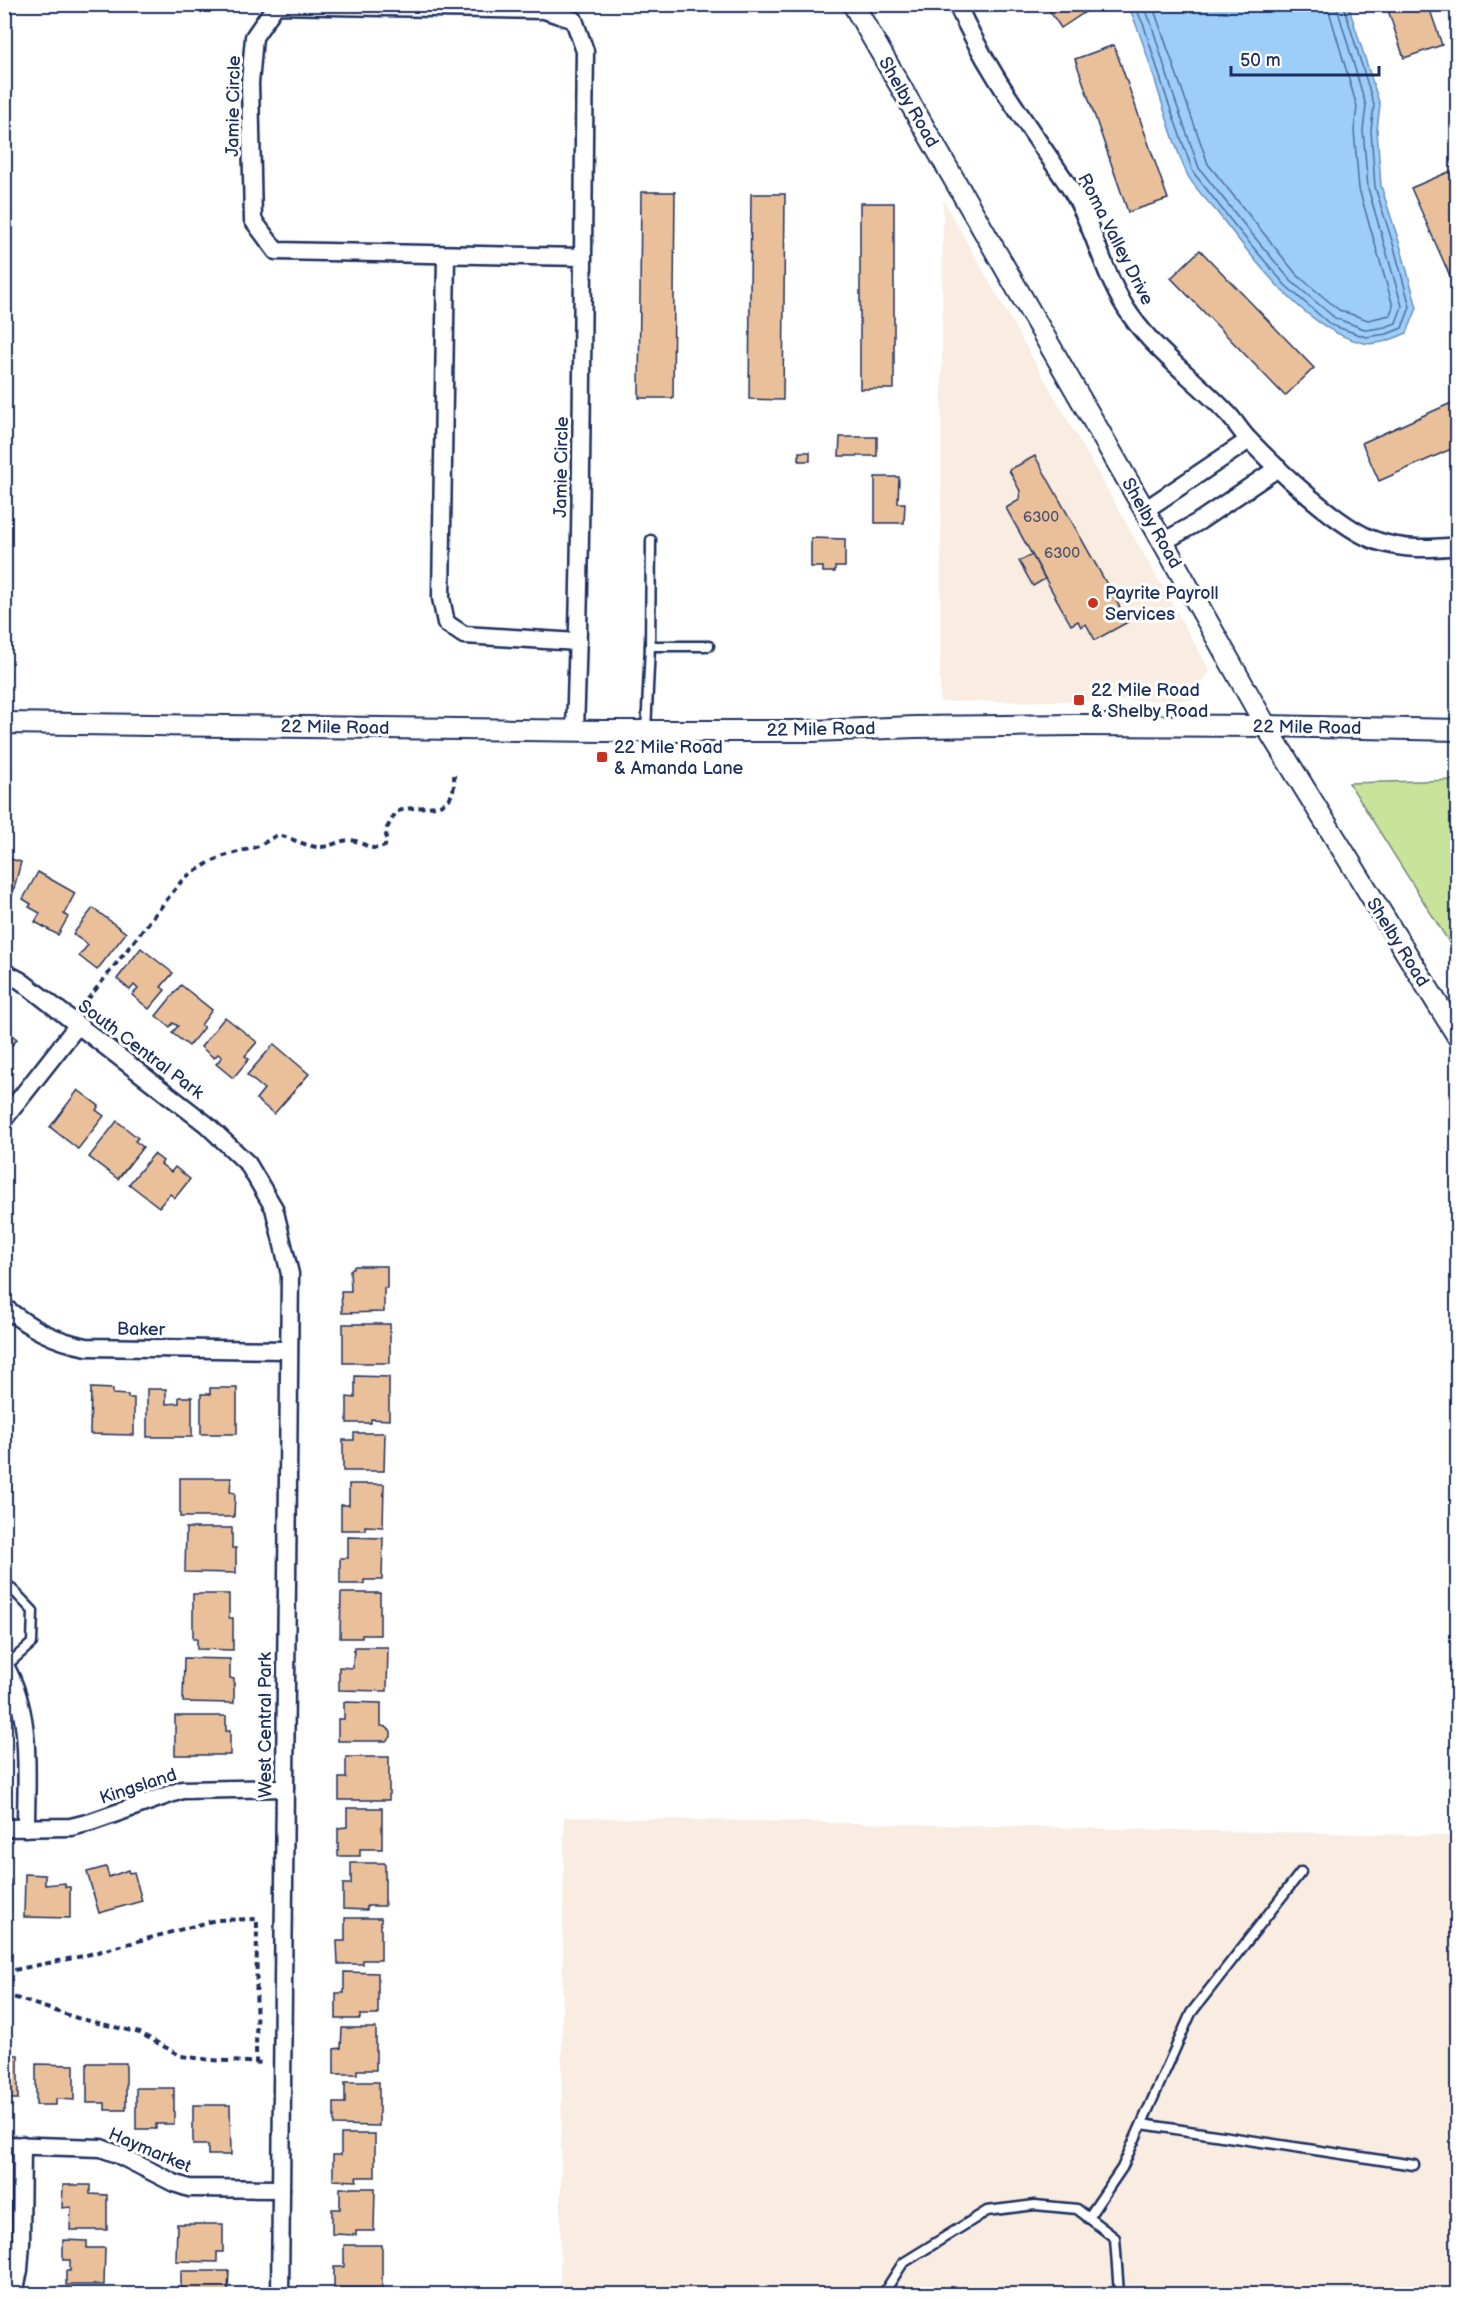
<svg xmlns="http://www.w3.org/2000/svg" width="1462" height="2299" font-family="'Balsamiq Sans',sans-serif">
<rect width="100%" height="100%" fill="#fff"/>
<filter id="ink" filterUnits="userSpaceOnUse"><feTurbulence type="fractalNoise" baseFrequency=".0167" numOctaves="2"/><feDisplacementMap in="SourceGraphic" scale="12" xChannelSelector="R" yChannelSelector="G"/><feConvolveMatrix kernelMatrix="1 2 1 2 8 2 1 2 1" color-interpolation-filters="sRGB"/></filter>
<g filter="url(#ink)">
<g fill="#f9ece1">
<polygon points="943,200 1210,671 1192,700 940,702"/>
<polygon points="564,1817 1457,1836 1457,2294 560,2294"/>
</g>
<polygon fill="#c8e39a" stroke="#72897c" stroke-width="1.5" points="1457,780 1458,780 1457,955 1349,783"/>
<path fill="#9dcdf9" stroke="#698ebb" stroke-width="1.5" d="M 1128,5 L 1348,5 L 1380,105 L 1377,130 L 1381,186 L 1400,245 L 1417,308 L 1407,333 C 1395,338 1378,346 1364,343 C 1305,331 1252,257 1217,212 C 1207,200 1192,186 1186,172 C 1163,118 1152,58 1128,5 Z"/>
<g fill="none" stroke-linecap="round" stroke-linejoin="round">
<g stroke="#4f6e9c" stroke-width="1.5">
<polyline points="1134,4 1144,26 1167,99 1193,172 1236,227 1286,286 1331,325 1366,337 1387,334 1402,328 1410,307 1394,247 1375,187 1371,130 1374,105 1343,4"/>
<polyline points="1143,4 1151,23 1174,97 1199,168 1242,222 1291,281 1335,318 1367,330 1385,327 1396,323 1402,306 1368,188 1363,130 1366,106 1336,4"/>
<polyline points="1152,4 1208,164 1297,275 1339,310 1368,320 1390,315 1393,306 1359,189 1354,130 1357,107 1327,4"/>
</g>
</g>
<g fill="#eac09a" stroke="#1b2f5e" stroke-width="1.5">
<polygon points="1045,4 1094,4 1094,6 1061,28"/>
<polygon points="1386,4 1428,4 1442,45 1404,58"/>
<polygon points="1114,45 1168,199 1128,212 1075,59"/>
<polygon points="1451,171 1458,186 1458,294 1411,188"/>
<polygon points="641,192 675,192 673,398 639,398"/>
<polygon points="751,194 785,194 783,400 749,399"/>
<rect x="860" y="203" width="34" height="186"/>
<polygon points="1200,250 1314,368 1285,396 1171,278"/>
<polygon points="1458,400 1458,446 1379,481 1362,443"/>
<polygon points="840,437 877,437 877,456 839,456"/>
<rect x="799" y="452" width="11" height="9"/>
<polygon points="1035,456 1128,622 1095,640 1086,624 1081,627 1078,621 1071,625 1006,508 1019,500 1020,491 1009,470"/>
<polygon points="875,477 899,477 898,503 905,503 904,523 875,523"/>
<polygon points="811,538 845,539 845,567 835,567 835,572 823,572 823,567 811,567"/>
<polygon points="1032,555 1045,579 1033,586 1019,561"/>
<polygon points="4,857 21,862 9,907 4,906"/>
<polygon points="38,872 75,893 64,914 68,917 58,935 35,922 40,913 29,907 31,904 23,899"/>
<polygon points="93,908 126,933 97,970 79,956 88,945 73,934"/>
<polygon points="141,948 173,973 161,987 165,990 149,1009 132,995 138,989 134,985 130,990 117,979"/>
<polygon points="181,985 212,1010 201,1025 204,1027 189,1046 172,1033 178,1026 173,1023 170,1027 156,1016"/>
<polygon points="225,1017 257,1042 245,1056 249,1059 233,1078 216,1064 222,1057 218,1054 214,1058 201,1047"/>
<polygon points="4,1029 17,1039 4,1055"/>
<polygon points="274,1044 309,1074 274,1114 256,1099 264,1089 247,1075"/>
<polygon points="78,1090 99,1106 96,1110 104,1116 78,1149 50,1127"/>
<polygon points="117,1121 138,1138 135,1141 143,1147 118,1179 89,1157"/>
<polygon points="154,1154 163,1161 161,1164 171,1172 175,1167 190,1179 175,1198 170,1194 159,1207 129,1184"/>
<polygon points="355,1266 387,1266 387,1288 384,1288 384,1312 342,1313 341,1291 351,1291 350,1270"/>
<rect x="343" y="1324" width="47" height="39"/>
<polygon points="355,1376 389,1377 389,1420 371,1419 371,1423 347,1423 347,1397 355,1398"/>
<polygon points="91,1388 113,1389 113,1394 128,1395 128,1398 134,1398 134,1435 90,1434"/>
<polygon points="210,1388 237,1388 237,1434 201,1434 201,1394 210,1394"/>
<polygon points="147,1389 166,1389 166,1404 179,1403 179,1397 192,1397 192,1437 147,1437"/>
<polygon points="354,1433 385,1433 384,1471 343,1471 343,1440 354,1440"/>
<polygon points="180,1478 231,1478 230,1492 235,1493 234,1517 180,1517"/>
<polygon points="349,1484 384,1484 383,1527 365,1526 365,1530 341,1530 341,1505 349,1505"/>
<polygon points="186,1528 232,1528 232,1548 236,1548 236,1573 185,1572"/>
<polygon points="348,1537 383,1538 382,1580 364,1580 364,1584 340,1584 340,1558 348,1558"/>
<polygon points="341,1593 380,1593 380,1635 362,1635 362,1638 340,1638"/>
<polygon points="193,1594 229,1594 229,1618 233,1618 233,1650 197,1649 197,1639 193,1639"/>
<polygon points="354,1647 388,1647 387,1691 339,1690 339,1667 353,1668"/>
<polygon points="184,1658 230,1659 230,1678 234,1679 234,1703 183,1702"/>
<polygon points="344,1702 381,1703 381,1726 386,1727 391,1731 391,1737 386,1741 338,1741 338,1719 344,1719"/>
<polygon points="175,1716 226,1716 226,1731 230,1731 230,1755 175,1755"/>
<polygon points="346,1757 389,1757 389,1800 339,1800 339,1778 346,1778"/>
<polygon points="347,1808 382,1808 382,1849 360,1849 360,1856 338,1856 338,1828 347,1827"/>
<polygon points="351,1863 385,1863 385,1906 367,1906 367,1910 343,1909 343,1884 351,1884"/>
<polygon points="106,1867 109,1877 128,1870 129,1873 134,1872 142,1901 99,1913 87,1872"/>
<polygon points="25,1874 45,1875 45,1885 65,1883 65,1887 70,1887 70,1918 24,1917"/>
<polygon points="4,1876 5,1880 10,1880 10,1911 4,1911"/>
<polygon points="345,1918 381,1918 381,1960 363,1960 363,1964 338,1964 337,1941 345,1941"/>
<polygon points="344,1972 378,1973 378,2015 360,2015 360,2019 336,2019 336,1993 344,1993"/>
<polygon points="342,2028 376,2028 376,2070 357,2070 357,2074 334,2074 334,2049 341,2048"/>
<rect x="4" y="2055" width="14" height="44"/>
<polygon points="87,2063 126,2063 126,2110 105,2110 105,2103 87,2103"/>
<polygon points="36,2064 74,2065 74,2100 56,2099 56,2105 36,2105"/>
<polygon points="345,2082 379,2082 379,2126 334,2125 334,2103 345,2103"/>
<polygon points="136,2088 174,2088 174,2124 156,2124 156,2129 136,2129"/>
<polygon points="193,2105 230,2105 231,2155 208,2155 208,2145 193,2145"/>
<polygon points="341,2134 375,2134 375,2177 356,2177 357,2181 333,2180 333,2155 341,2155"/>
<polygon points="63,2185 90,2185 90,2194 107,2195 107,2230 70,2230 71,2207 62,2208"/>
<polygon points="340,2188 375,2188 374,2231 356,2231 356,2235 332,2234 332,2209 340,2209"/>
<polygon points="177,2224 223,2224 223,2252 217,2252 217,2262 176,2261"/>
<polygon points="63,2240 87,2241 87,2248 105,2248 104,2285 66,2285 66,2271 70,2271 70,2260 63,2260"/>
<polygon points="344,2245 382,2245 382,2288 334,2288 334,2267 344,2267"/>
<polygon points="181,2271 229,2271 228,2292 184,2294 184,2288 181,2288"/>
</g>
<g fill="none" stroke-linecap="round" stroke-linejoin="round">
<defs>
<g id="service">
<polyline points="650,646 709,646"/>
<polyline points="646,731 650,646 651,540"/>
<polyline points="4,1585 9,1586 33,1611 32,1643 6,1666"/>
<polyline points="1142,2124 1414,2165"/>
<polyline points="1088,2218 1122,2168 1191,2013 1301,1872"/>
<polyline points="883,2294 903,2263 987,2211 1035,2205 1077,2209 1115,2238 1119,2294"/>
</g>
<g id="minor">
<path d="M 957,4 C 985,68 1027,124 1066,182 C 1095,223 1102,276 1131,316 C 1157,353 1196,380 1227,413 C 1235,421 1241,432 1250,441 C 1277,469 1341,530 1377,541 C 1404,550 1429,549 1458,546"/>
<polyline points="446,255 441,598 446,623 464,635 578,642"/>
<polyline points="1145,510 1249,440"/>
<polyline points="1163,542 1198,522 1278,468"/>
<path d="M 575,730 C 583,504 582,278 585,51 L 574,20 L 544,10 L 276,5 L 254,37 L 250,83 L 253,220 L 276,251 L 583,257"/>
<polyline points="4,972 21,981 206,1124 248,1164 274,1208 290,1274 280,2294"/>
<polyline points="4,1119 77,1026"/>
<path d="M 4,1307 C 30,1328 54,1341 87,1347 L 288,1350"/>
<path d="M 4,1664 C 33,1714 26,1772 26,1828"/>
<polyline points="4,1828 71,1827 91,1822 182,1790 285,1788"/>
<polyline points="4,2145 101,2148 117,2154 174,2183 189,2188 281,2189"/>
<polyline points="14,2294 19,2270 21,2243 22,2145"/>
</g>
<g id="tertiary">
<polyline points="853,4 1163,542 1266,726 1458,1037"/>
<polyline points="4,723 602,731 813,731 915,727 1078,725 1266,726 1458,730"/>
</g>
</defs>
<use href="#service" stroke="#1b2f5e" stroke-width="13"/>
<use href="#minor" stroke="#1b2f5e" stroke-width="21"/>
<use href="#tertiary" stroke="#1b2f5e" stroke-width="24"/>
<g stroke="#1b2f5e" stroke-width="4" stroke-dasharray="6 4.5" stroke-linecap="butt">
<path d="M 81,1008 L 184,878 L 207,864 L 224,856 L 259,846 L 277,835 C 292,837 306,848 322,847 C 332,846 340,840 350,840 C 364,841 370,853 385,846 L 387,828 L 396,812 C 422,801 457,819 454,775"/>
<polyline points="4,1972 83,1956 216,1920 257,1919 256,2063"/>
<polyline points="4,1994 77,2018 140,2033 181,2056 211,2060 265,2063"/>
</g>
<use href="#service" stroke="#fff" stroke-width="8"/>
<use href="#minor" stroke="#fff" stroke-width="16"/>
<use href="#tertiary" stroke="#fff" stroke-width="20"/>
</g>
</g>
<g fill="#c8321e" stroke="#fff" stroke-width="2">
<circle cx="1093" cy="603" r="6"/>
<rect x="1073" y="694" width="12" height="12" rx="3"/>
<rect x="596" y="751" width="12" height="12" rx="3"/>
</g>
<g text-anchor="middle" stroke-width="6" stroke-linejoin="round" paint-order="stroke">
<g font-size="15" fill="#4f536d">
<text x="1041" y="522">6300</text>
<text x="1062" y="558">6300</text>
</g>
<g font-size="18" fill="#1b2f5e" stroke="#fff">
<text transform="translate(909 102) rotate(60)" y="6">Shelby Road</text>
<text transform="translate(233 106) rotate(-89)" y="6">Jamie Circle</text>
<text transform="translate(1116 239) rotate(63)" y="6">Roma Valley Drive</text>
<text transform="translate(561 467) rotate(-89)" y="6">Jamie Circle</text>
<text transform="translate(1152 523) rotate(60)" y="6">Shelby Road</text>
<text transform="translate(335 727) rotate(1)" y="6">22 Mile Road</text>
<text transform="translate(1307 727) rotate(1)" y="6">22 Mile Road</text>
<text transform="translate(821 729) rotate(-1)" y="6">22 Mile Road</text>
<text transform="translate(1398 942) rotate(58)" y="6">Shelby Road</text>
<text transform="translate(141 1049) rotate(37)" y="6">South Central Park</text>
<text transform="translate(141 1329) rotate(1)" y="6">Baker</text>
<text transform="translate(265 1725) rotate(-90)" y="6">West Central Park</text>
<text transform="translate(138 1786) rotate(-18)" y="6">Kingsland</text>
<text transform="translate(150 2150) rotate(23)" y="6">Haymarket</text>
</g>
<g font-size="18" fill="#1b2f5e" stroke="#fff" text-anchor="start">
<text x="1105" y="599">Payrite Payroll<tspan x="1105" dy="21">Services</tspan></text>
<text x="1091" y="696">22 Mile Road<tspan x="1091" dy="21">&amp; Shelby Road</tspan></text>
<text x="614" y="753">22 Mile Road<tspan x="614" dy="21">&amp; Amanda Lane</tspan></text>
</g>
</g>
<rect width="1462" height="2299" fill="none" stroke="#fff" stroke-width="24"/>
<rect x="12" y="12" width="1438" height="2275" fill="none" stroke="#1b2f5e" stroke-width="2" filter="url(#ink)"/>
<path d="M1231 66v9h148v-9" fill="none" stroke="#1b2f5e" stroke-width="3"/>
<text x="1240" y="66" font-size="18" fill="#1b2f5e" stroke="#ffffff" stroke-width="4.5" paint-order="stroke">50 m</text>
</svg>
